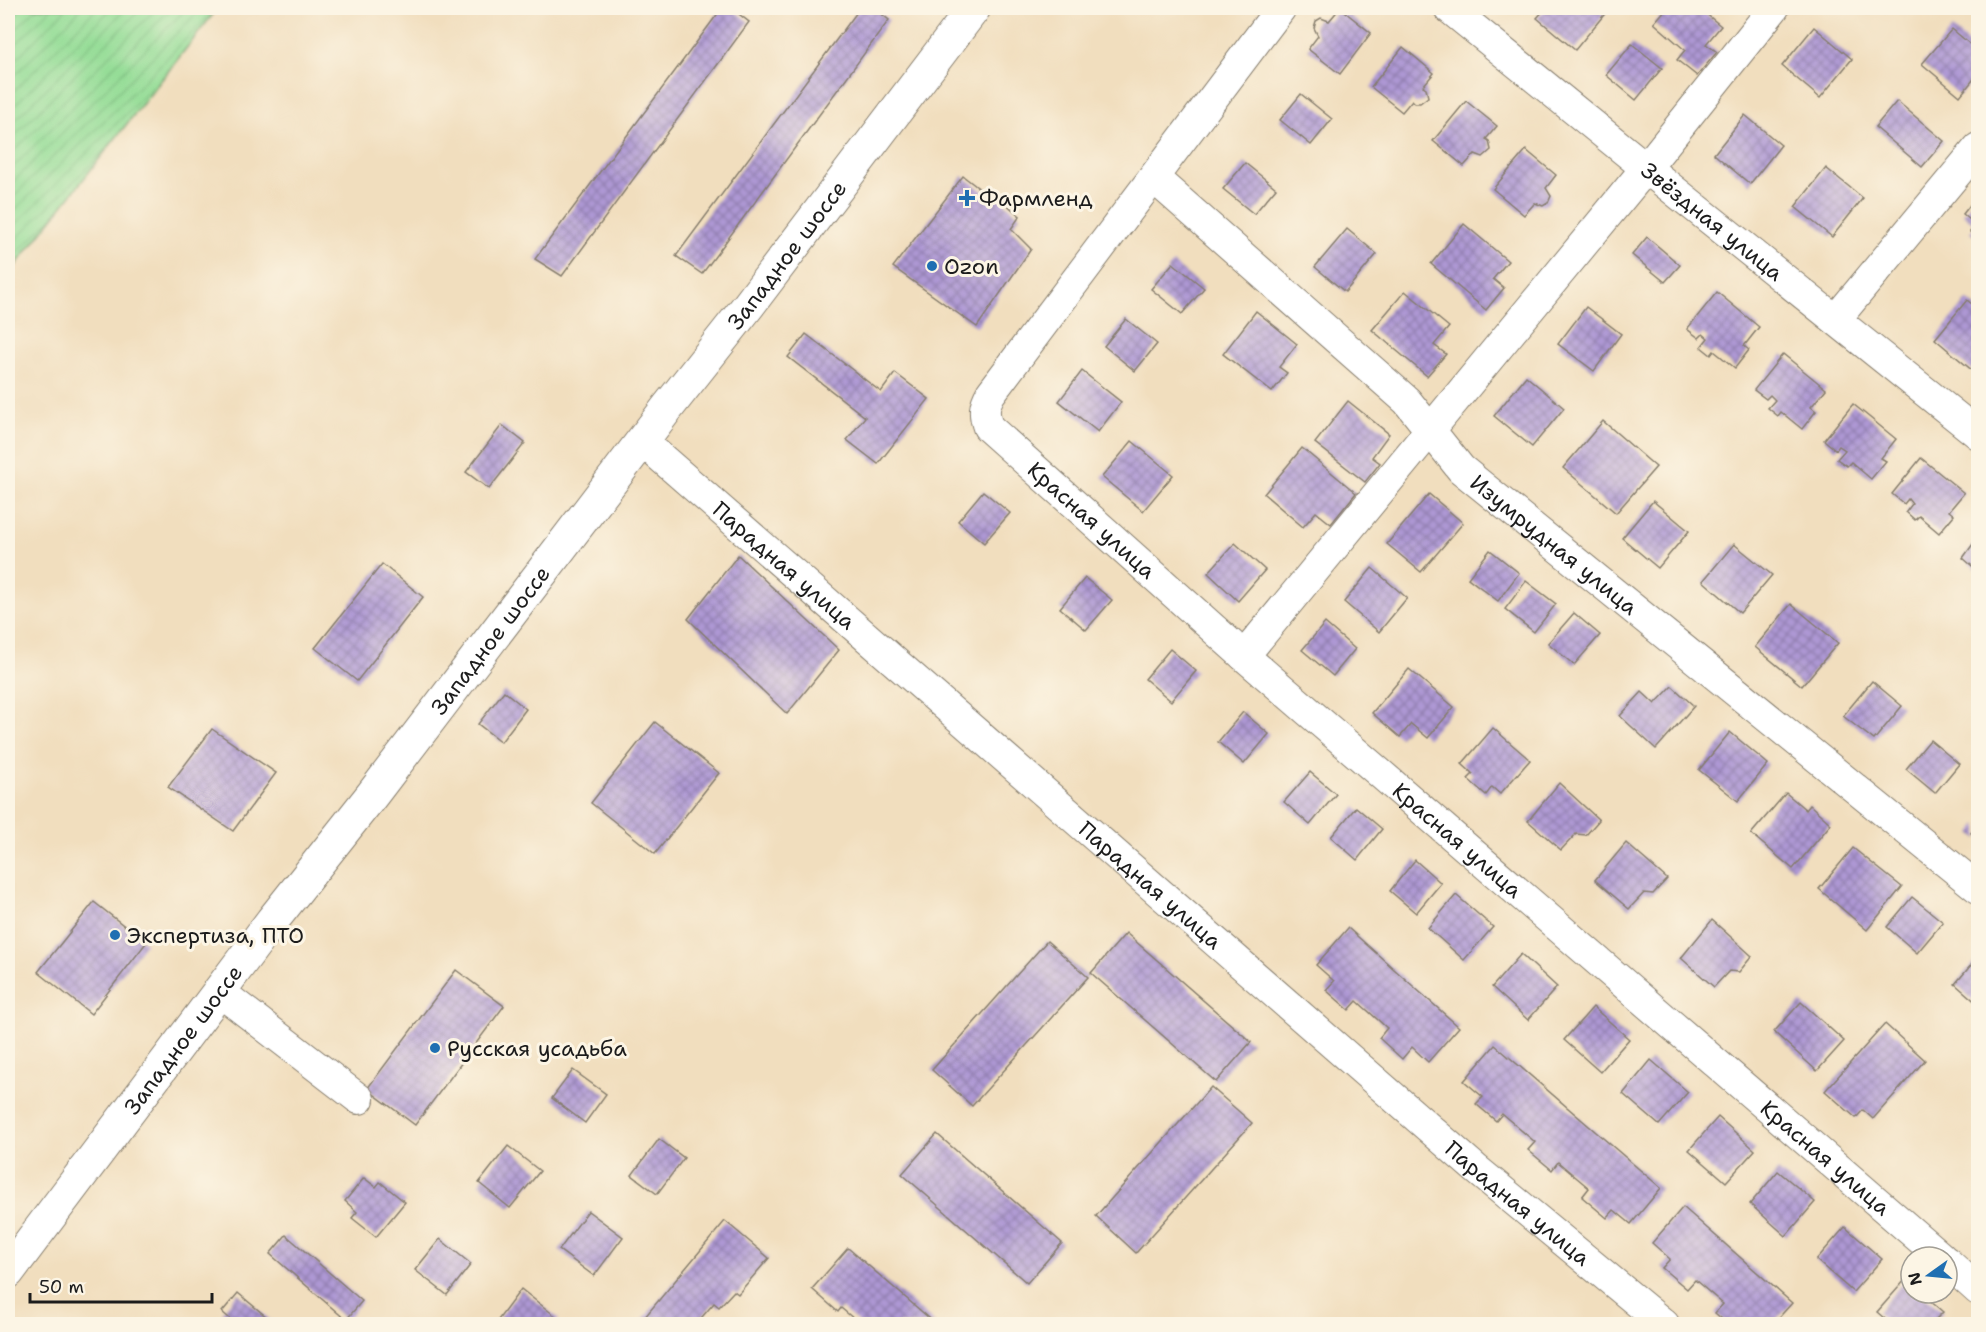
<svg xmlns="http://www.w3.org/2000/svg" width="1986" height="1332" font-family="'Shantell Sans',sans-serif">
<defs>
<pattern id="garden-furrows" width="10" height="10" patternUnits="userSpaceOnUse" patternTransform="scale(1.5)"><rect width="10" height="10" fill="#95dd97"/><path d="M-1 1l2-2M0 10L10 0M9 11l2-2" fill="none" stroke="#80bd82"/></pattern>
<pattern id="building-cross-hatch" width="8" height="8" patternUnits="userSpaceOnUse" patternTransform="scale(1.5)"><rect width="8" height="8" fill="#ae98d4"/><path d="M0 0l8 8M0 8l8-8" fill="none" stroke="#8d7bab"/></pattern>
</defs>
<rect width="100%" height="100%" fill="#fcf5e5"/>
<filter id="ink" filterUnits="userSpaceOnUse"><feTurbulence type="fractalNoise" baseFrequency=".0167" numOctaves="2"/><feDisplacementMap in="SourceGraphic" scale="12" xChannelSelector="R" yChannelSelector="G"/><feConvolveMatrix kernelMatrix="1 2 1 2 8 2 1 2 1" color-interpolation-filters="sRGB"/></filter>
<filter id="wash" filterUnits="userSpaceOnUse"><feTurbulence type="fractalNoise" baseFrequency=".008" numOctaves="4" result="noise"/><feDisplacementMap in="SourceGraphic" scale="24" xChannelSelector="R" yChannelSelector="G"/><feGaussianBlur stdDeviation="1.35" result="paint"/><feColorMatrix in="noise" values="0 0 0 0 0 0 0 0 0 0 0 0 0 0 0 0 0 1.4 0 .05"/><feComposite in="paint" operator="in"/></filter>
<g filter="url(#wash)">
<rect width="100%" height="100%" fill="#f1debe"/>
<polygon fill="url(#garden-furrows)" stroke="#587c5a" stroke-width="1.5" points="8,8 218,8 8,275"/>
<g id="blocks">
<g fill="url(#building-cross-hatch)">
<polygon points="722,8 731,8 749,22 562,276 535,259"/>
<polygon points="860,8 874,8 889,20 702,274 676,256"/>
<polygon points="1340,8 1371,33 1340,74 1308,49 1318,36 1314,28 1316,21 1321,18 1329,21"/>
<polygon points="1546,8 1604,8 1608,10 1575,50 1537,18"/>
<polygon points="1667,8 1699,8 1721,26 1706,44 1717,52 1697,76 1677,60 1685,50 1654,23"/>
<polygon points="1814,27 1852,59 1820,98 1782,66"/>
<polygon points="1952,29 1978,51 1978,74 1960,96 1922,64"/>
<polygon points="1632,44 1662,68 1636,100 1606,75"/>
<polygon points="1403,47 1434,73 1423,86 1426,88 1428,97 1420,103 1415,103 1412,100 1402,112 1371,87"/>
<polygon points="1301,94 1332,119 1311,145 1280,120"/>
<polygon points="1466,101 1497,126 1486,139 1489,141 1491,150 1483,157 1475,154 1464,166 1433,141"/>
<polygon points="1897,101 1944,141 1922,167 1875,127"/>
<polygon points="1745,115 1781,145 1750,184 1714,154"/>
<polygon points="1526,150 1556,175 1546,188 1551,196 1548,203 1543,206 1535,203 1524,215 1493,189"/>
<polygon points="1245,163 1276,188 1254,214 1223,189"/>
<polygon points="1826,168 1863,198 1832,237 1795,207"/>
<polygon points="963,176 994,200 998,197 1020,216 1011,229 1031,249 977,327 893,267"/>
<polygon points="1978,195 1978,239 1970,232 1976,225 1963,214"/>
<polygon points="1464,224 1508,261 1493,279 1504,288 1486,310 1431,264"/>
<polygon points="1347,229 1377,254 1345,292 1315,267"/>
<polygon points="1647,237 1680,265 1665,282 1632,255"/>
<polygon points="1173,263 1204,288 1182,314 1151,289"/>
<polygon points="1405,291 1449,327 1434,345 1446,354 1427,376 1372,330"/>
<polygon points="1717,292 1759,327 1744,346 1749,350 1735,368 1714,351 1711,355 1701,347 1708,338 1703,334 1699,338 1687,329"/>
<polygon points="1967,300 1978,309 1978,363 1973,371 1935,339"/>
<polygon points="1586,307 1621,334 1594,371 1558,344"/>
<polygon points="1256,311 1297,344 1279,367 1287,373 1272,392 1223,354"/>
<polygon points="1126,319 1157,344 1135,371 1104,346"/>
<polygon points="806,334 881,392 895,373 929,399 878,464 847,440 865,417 788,357"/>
<polygon points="1783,354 1826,389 1811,407 1816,411 1802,429 1781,412 1778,416 1768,408 1775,400 1770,395 1766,399 1754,390"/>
<polygon points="1082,371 1121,402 1098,432 1059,401"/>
<polygon points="1526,376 1564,408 1532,447 1494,416"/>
<polygon points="1348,401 1389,434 1372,457 1380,463 1365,482 1315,443"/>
<polygon points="1853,404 1896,439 1881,458 1886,461 1871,479 1851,462 1847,466 1837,459 1845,450 1839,446 1836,450 1824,440"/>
<polygon points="1603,421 1656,467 1616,513 1563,468"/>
<polygon points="502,425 525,443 489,489 466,472"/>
<polygon points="1132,441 1173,475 1143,511 1102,477"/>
<polygon points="1302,448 1356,493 1331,524 1316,512 1303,527 1264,494"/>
<polygon points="1921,458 1964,493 1949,511 1954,515 1939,533 1919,516 1915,520 1906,512 1912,504 1908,499 1904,504 1892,494"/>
<polygon points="983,491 1010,513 984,543 958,521"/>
<polygon points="1429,494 1463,523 1421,572 1387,544"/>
<polygon points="1653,501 1689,531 1658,568 1622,538"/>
<polygon points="1978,537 1978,571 1963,558"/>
<polygon points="1235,543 1265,570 1238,601 1208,573"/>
<polygon points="1734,544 1772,575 1740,613 1703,581"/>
<polygon points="1490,550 1519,573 1498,601 1468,578"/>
<polygon points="738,555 839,650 787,714 688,619"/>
<polygon points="382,564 423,597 357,681 315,648"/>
<polygon points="1372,568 1407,598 1379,632 1344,602"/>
<polygon points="1085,578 1112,600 1086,630 1060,608"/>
<polygon points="1526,581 1556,604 1534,632 1505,609"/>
<polygon points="1791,604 1838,643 1802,686 1755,647"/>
<polygon points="1574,613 1600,635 1574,665 1548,643"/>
<polygon points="1325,623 1355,649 1333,676 1302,650"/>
<polygon points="1170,649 1196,671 1171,701 1145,679"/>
<polygon points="1409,669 1454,707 1428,738 1411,724 1400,737 1372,713"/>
<polygon points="1872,681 1902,706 1874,740 1843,716"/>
<polygon points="1672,686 1694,706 1656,749 1620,716 1642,692 1655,704"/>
<polygon points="504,691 526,709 501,742 478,724"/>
<polygon points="1243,712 1269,734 1244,764 1218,742"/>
<polygon points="655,722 719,773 655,854 591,803"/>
<polygon points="1493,728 1530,760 1500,794 1492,787 1486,795 1468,779 1473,774 1462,764"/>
<polygon points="212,729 276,773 233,831 168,787"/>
<polygon points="1730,732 1768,764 1738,801 1699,770"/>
<polygon points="1930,740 1959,764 1935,793 1906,769"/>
<polygon points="1310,772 1336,794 1310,825 1284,802"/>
<polygon points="1559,783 1599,820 1586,835 1576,834 1561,850 1528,821"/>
<polygon points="1786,793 1806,810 1810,805 1831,824 1793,869 1751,834"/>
<polygon points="1356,807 1382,829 1357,860 1331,837"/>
<polygon points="1978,824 1978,839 1971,833"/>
<polygon points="1626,843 1667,879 1653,894 1644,893 1629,909 1595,880"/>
<polygon points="1853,848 1902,887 1867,930 1819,889"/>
<polygon points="1415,860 1441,883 1416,913 1390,891"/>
<polygon points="1456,895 1493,927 1464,960 1428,928"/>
<polygon points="1912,897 1943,922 1917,953 1887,927"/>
<polygon points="94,902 146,943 91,1014 38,972"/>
<polygon points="1712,920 1752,956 1739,972 1729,971 1714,987 1681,958"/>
<polygon points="1348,928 1459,1027 1428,1062 1412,1047 1402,1059 1379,1038 1387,1028 1357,1001 1349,1010 1326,990 1334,981 1316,965"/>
<polygon points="1126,933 1251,1042 1216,1082 1091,973"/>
<polygon points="1047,941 1088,977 972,1106 932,1070"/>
<polygon points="1521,954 1557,987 1528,1020 1492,987"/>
<polygon points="1978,957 1978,1004 1955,984"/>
<polygon points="456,970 504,1006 415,1125 367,1089"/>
<polygon points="1801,1002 1844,1041 1817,1071 1774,1032"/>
<polygon points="1593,1007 1629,1039 1600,1072 1564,1040"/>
<polygon points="1885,1024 1925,1060 1873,1119 1863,1110 1856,1118 1825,1091"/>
<polygon points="1495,1045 1661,1188 1631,1224 1614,1210 1607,1218 1582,1197 1589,1188 1558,1162 1552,1170 1528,1150 1535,1142 1502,1114 1496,1121 1476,1104 1483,1097 1464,1081"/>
<polygon points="1651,1060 1688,1092 1659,1125 1623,1094"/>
<polygon points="573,1070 606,1094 585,1123 552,1098"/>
<polygon points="1211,1087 1252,1123 1136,1253 1096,1216"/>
<polygon points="1718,1117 1755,1150 1726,1182 1689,1150"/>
<polygon points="937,1134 1062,1243 1027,1283 902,1174"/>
<polygon points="659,1139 684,1158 657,1194 632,1175"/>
<polygon points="508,1146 540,1171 510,1208 479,1183"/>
<polygon points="1778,1171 1815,1202 1786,1236 1750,1204"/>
<polygon points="364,1178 376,1187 380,1182 405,1202 376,1237 352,1218 357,1212 345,1201"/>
<polygon points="1683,1207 1792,1303 1773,1324 1747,1324 1744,1322 1742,1324 1728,1324 1715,1313 1723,1304 1695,1280 1687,1289 1662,1268 1670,1259 1652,1243"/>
<polygon points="588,1211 623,1237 594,1276 559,1250"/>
<polygon points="725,1221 769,1258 738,1294 734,1291 719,1307 714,1303 696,1324 639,1324"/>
<polygon points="1845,1227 1882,1259 1853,1292 1816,1260"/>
<polygon points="286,1235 362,1301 346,1320 270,1254"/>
<polygon points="440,1239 471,1264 447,1295 415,1270"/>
<polygon points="848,1248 936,1324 860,1324 841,1308 838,1312 812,1289"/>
<polygon points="1906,1279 1911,1284 1911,1293 1921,1293 1943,1312 1931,1324 1891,1324 1877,1312"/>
<polygon points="521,1289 559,1319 554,1324 504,1324 498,1320"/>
<polygon points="238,1293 275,1324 236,1324 222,1312"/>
</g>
</g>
</g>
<g filter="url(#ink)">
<use href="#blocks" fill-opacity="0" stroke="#867d6d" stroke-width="1.5"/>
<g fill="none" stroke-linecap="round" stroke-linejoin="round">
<defs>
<g id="minor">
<path id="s1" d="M 1281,8 L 991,393 C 984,405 983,413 988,427 L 1244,656 L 1941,1257"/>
<path id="s2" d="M 1449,8 L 1646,168 L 1978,434"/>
<path id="s3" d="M 1154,178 L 1407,401 L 1461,469 L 1978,888"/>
<polyline points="1836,319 1978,148"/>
<path id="s4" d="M 642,441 L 1476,1169 L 1664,1324"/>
<polyline points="1244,656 1646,168 1774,8"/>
<polyline points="220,992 359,1099"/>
<polyline points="1947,1262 1978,1290"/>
</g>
<g id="major">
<path id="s5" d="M 8,1272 L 272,921 L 372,795 L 668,407 L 748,306 L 974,8"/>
</g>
</defs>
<use href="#minor" stroke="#867d6d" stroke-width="32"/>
<use href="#major" stroke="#867d6d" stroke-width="35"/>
<use href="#minor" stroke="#fff" stroke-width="30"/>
<use href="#major" stroke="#fff" stroke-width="33"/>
</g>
</g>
<g fill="#1f6fb2" stroke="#fcf5e5" stroke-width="2">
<path d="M964 189h6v6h6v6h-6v6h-6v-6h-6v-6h6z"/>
<circle cx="932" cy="266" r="6"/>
<circle cx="115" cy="935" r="6"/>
<circle cx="435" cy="1048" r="6"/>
</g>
<g text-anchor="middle" stroke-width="6" stroke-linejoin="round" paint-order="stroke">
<g font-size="22" fill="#1c1c1c" stroke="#fcf5e5" text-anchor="start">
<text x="979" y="206">Фармленд</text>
<text x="944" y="274">Ozon</text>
<text x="127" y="943">Экспертиза, ПТО</text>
<text x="447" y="1056">Русская усадьба</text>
</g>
<g font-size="22" fill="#1c1c1c" stroke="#fcf5e5">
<text dy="8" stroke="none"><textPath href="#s2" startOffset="339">Звёздная улица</textPath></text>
<text dy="8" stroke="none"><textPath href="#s5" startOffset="1281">Западное шоссе</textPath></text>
<text dy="8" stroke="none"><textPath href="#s1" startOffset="657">Красная улица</textPath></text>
<text dy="8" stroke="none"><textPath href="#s3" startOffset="544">Изумрудная улица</textPath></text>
<text dy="8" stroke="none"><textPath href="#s4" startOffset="189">Парадная улица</textPath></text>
<text dy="8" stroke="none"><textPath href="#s5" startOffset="795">Западное шоссе</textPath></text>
<text dy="8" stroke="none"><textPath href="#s1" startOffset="1143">Красная улица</textPath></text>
<text dy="8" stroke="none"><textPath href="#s4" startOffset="675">Парадная улица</textPath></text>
<text dy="8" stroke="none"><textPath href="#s5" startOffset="291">Западное шоссе</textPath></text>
<text dy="8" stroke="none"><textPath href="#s1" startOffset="1629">Красная улица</textPath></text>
<text dy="8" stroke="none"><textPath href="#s4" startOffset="1161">Парадная улица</textPath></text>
</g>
</g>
<rect width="1986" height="1332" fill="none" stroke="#fcf5e5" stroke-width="30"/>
<g transform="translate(1929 1275) rotate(255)"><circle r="28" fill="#fcf5e5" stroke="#a29e95" stroke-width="1.5"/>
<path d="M0-4.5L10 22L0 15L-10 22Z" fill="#1f6fb2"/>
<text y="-9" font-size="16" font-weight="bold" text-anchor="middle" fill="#1c1c1c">N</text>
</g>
<path d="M30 1293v9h182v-9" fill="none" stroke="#1c1c1c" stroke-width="3"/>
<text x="39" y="1293" font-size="18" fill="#1c1c1c" stroke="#fcf5e5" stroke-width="4.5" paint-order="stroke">50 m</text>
</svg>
